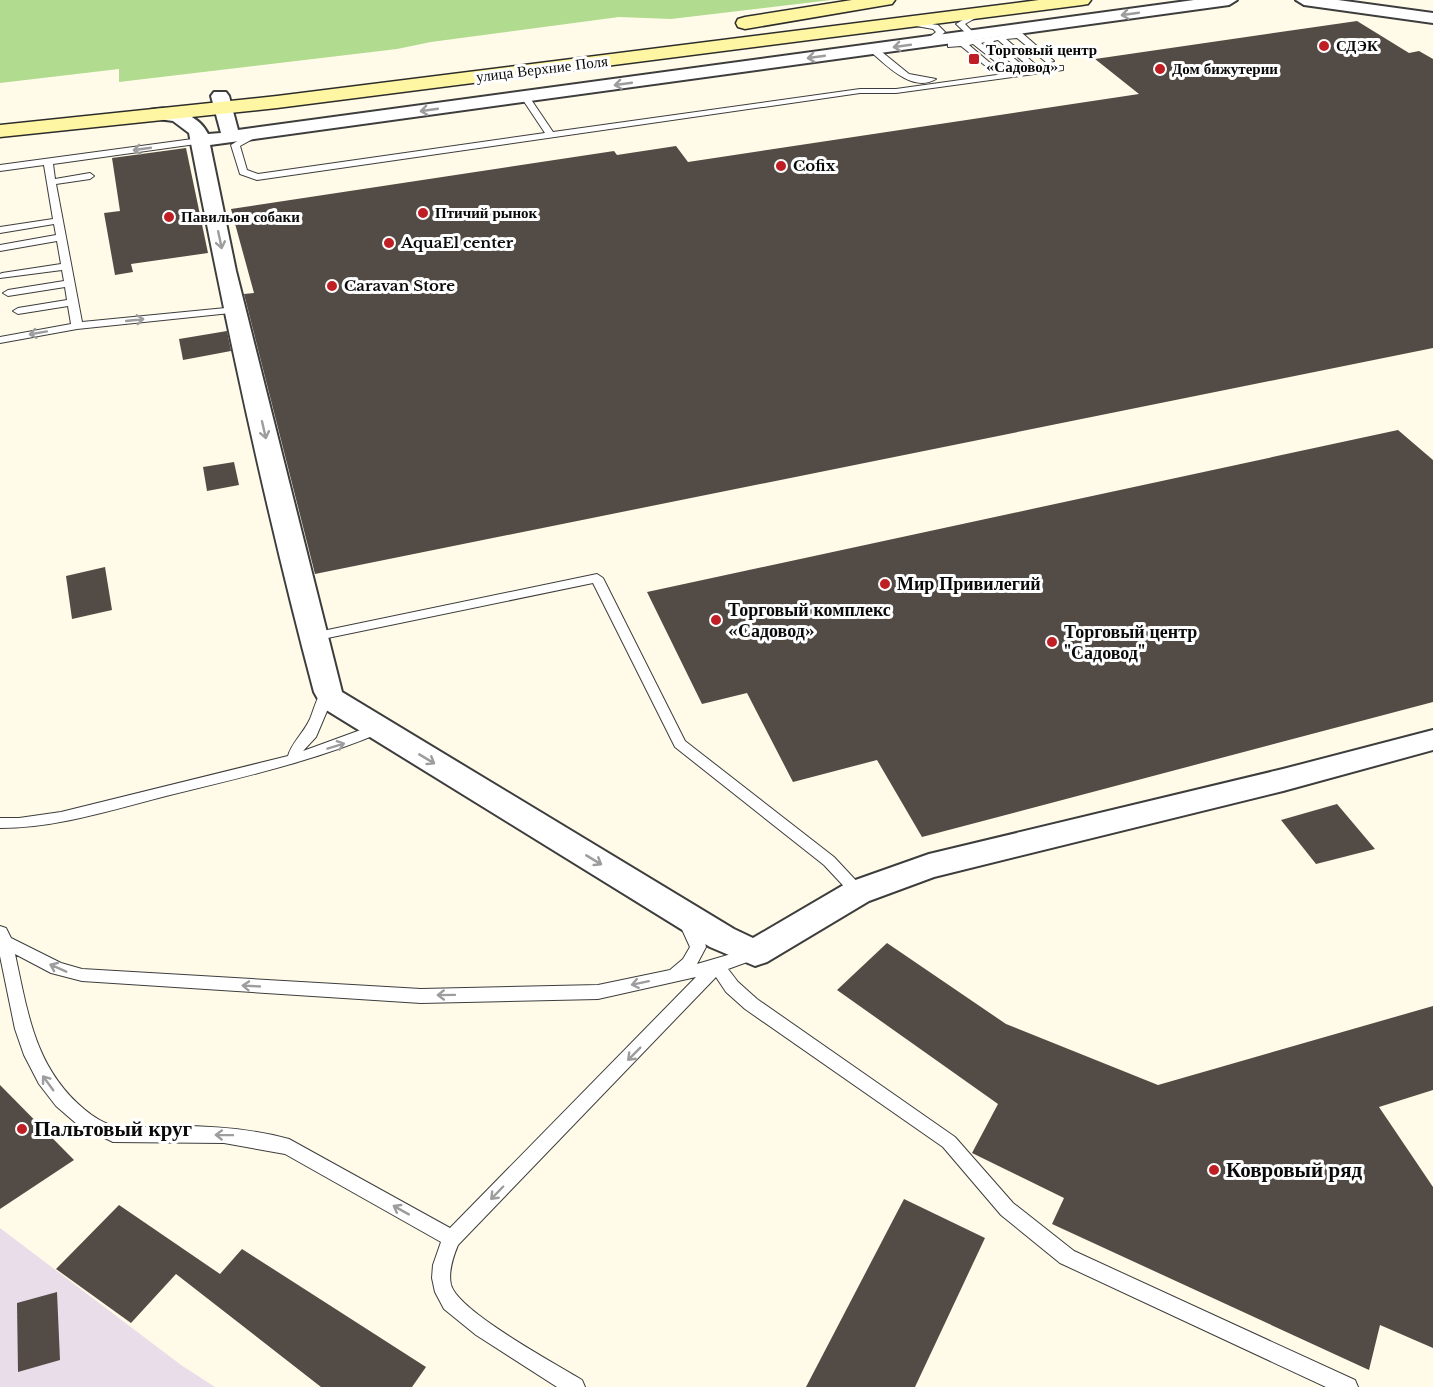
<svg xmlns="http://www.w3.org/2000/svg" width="1433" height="1387" font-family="'Libre Baskerville',serif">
<rect width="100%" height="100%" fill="#fffbe8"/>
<polygon fill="#e9ddea" points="0,1228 181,1365 215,1387 0,1387"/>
<polygon fill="#b1db8f" points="0,0 831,0 671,19 619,17 431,42 397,49 119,82 119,69 0,83"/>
<g fill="#534c46">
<polygon points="1357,21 1409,53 1419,51 1433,59 1433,348 315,574 244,294 254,293 231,209 614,151 617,155 676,146 688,162 1139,94 1095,59"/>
<polygon points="186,148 208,253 131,264 133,272 115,275 104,213 120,211 112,158"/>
<polygon points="227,331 231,351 183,360 179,339"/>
<polygon points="1398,430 1433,460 1433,702 922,837 877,760 793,782 747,693 702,704 647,592"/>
<polygon points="234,462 239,485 207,491 203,467"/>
<polygon points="105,567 112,610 72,619 66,576"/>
<polygon points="1337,804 1375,849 1316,864 1281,820"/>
<polygon points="887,943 1006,1024 1158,1085 1433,1006 1433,1090 1379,1107 1433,1187 1433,1348 1380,1325 1369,1370 1052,1224 1064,1198 972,1153 998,1104 837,990"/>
<polygon points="0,1085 74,1160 0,1209"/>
<polygon points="904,1199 985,1238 915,1387 806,1387"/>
<polygon points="119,1205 220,1274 242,1249 426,1367 412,1387 321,1387 176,1274 131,1323 56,1269"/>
<polygon points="57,1292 60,1360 18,1372 17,1303"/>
</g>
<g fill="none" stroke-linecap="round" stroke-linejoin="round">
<defs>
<g id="service">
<polygon points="976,12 980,14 979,16 965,24 977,36 971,40 1022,33 1054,61 1047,63 1017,38 1006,39 1035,64 1028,66 998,40 993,41 1021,64 1022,66 1018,68 985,42 981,43 1009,66 1009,70 1006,70 973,44 969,45 996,68 996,72 993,72 961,46 948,47 948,43 961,41 961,38 968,35 956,24"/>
<polygon points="911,21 938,25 945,32 932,44 926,44 926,40 936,32 933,29 911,25"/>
<path d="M 871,48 L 877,48 L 909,74 L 936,79 C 913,93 887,66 871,52 Z"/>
<polygon points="1060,66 1063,66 1063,70 896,93 860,93 257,180 240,174 231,145 252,132 258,132 258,136 240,146 247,170 258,174 545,133 521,97 525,95 528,95 553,132 860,89 896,89"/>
<polygon points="200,138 203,139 203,143 53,164 55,179 90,173 94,176 90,179 56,184 82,322 236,307 241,310 240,312 77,329 0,343 0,337 71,324 68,306 18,314 13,311 18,308 67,300 65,287 8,296 3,293 8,290 64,281 62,270 0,278 0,274 2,273 61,264 57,241 0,251 0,245 56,235 54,224 0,233 0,227 53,219 44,165 0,171 0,165"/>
<polygon points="597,574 603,578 685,741 834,857 863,888 866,892 863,896 858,898 853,896 824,865 675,747 593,583 313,641 306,637 313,633"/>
<path d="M 328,687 L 335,692 L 316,737 L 303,751 L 377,724 L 382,726 L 384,729 L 382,732 C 312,762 239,778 166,796 C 111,810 57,828 0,828 L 0,818 L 19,818 L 61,812 L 288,756 C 292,742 303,734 310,719 C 314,710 318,690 328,687 Z"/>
<path d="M 688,919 L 693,921 L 704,938 L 706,947 L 697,964 L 755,947 L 761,949 L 763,953 L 761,957 L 728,969 L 738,982 L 757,999 L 955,1137 L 1013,1203 L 1074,1251 L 1355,1380 L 1358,1387 L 1326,1387 L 1060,1263 L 1001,1215 L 943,1147 L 745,1009 L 726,992 L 716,977 L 458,1245 C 453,1257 448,1272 451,1285 C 459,1312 556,1364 582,1380 L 585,1387 L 557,1387 L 476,1335 L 444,1309 L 435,1292 L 432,1278 L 433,1265 L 441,1242 L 285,1154 L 224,1143 L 113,1142 L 78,1125 L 56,1106 L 39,1084 L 24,1055 L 15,1029 L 0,956 L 0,926 L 6,928 L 11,938 L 61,963 L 82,969 L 421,989 L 598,985 L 670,970 L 683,959 L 690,947 L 680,925 L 683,921 ZM 15,954 L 51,973 L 82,981 L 421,1003 L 598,999 L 696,977 L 450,1228 L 289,1139 C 252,1129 214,1126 176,1126 C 157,1126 135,1129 116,1126 C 106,1125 92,1116 84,1109 C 35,1068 28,1014 15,954 Z"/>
</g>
<g id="minor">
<path d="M 1194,0 L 1237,0 L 1229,5 L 210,145 L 236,271 L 342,692 L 734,929 L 753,938 L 847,883 L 929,854 L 1283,769 L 1433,730 L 1433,750 L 1283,791 L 934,877 L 869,901 L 767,962 L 755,966 L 710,947 L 323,708 L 314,692 C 265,508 225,320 189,133 L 173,121 L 150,118 L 147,114 L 150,110 C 170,105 199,114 208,134 L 221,133 L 211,96 L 214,92 L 226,92 L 229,96 L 238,130 Z"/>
<polygon points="1296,0 1338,0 1433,13 1433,23 1304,5"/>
</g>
<g id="secondary">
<polygon points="852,0 895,0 892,4 886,5 745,29 738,27 736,23 738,19 745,17"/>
<polygon points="1039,0 1091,0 1088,4 1082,5 277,108 0,137 0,125 277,96"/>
</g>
</defs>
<use href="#service" stroke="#3d3d3d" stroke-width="2"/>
<use href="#minor" stroke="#3d3d3d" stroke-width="4"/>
<use href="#secondary" stroke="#2c2c2c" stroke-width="3"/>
<use href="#service" fill="#fff" fill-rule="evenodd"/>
<use href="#minor" fill="#fff" fill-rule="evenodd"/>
<use href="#secondary" fill="#fff6a3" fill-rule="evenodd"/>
</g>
<defs><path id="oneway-shaft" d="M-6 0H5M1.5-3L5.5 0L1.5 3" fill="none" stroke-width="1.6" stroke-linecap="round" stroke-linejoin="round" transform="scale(1.5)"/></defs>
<g stroke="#9d9d9d">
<use href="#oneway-shaft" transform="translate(1130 14) rotate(172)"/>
<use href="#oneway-shaft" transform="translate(902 46) rotate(172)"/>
<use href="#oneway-shaft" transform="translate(816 57) rotate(172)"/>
<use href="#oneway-shaft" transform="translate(623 84) rotate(172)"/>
<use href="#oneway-shaft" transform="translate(429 110) rotate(172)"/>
<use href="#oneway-shaft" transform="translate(142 149) rotate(172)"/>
<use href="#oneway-shaft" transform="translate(220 240) rotate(78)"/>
<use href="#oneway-shaft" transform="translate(135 320) rotate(-6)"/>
<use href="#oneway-shaft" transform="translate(38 333) rotate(170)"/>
<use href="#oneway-shaft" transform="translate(264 430) rotate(77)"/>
<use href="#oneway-shaft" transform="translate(336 746) rotate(-17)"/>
<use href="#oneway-shaft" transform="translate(427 759) rotate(31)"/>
<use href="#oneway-shaft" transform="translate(594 860) rotate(31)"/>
<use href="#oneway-shaft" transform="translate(58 968) rotate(-156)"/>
<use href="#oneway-shaft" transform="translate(640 983) rotate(168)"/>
<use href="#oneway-shaft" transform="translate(251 986) rotate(-177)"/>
<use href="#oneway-shaft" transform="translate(446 995) rotate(179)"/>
<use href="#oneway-shaft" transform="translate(634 1054) rotate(135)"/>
<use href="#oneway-shaft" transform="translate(48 1083) rotate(-126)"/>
<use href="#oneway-shaft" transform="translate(224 1135) rotate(-179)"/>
<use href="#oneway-shaft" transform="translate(497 1193) rotate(134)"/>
<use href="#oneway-shaft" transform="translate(401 1210) rotate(-151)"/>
</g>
<g fill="#bf1e24" stroke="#fff" stroke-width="2">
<circle cx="1324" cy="46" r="6"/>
<rect x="968" y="53" width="12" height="12" rx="3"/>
<circle cx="1160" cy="69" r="6"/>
<circle cx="781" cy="166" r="6"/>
<circle cx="423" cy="213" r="6"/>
<circle cx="169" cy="217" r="6"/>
<circle cx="389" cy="243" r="6"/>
<circle cx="332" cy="286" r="6"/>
<circle cx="885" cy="584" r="6"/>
<circle cx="716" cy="620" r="6"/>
<circle cx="1052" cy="642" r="6"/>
<circle cx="22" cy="1129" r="6"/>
<circle cx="1214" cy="1170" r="6"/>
</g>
<g text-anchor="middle" stroke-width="6" stroke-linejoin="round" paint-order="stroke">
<g font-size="15" font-weight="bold" fill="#0a0a0a" stroke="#fff" text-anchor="start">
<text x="1336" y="51">СДЭК</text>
<text x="986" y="55">Торговый центр<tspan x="986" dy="17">«Садовод»</tspan></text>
<text x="1172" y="74">Дом бижутерии</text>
<text x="793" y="171">Cofix</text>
<text x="435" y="218">Птичий рынок</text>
<text x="181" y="222">Павильон собаки</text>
<text x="401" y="248">AquaEl center</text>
<text x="344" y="291">Caravan Store</text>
</g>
<g font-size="15" fill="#0a0a0a" stroke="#fff">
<text transform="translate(542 69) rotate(-7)" y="5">улица Верхние Поля</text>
</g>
<g font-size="18" font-weight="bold" fill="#0a0a0a" stroke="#fff" text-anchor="start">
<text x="897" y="590">Мир Привилегий</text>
<text x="728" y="616">Торговый комплекс<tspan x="728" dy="21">«Садовод»</tspan></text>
<text x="1064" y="638">Торговый центр<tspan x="1064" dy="21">"Садовод"</tspan></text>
</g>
<g font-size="21" font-weight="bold" fill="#0a0a0a" stroke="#fff" text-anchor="start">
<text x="34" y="1136">Пальтовый круг</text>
<text x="1226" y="1177">Ковровый ряд</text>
</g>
</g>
</svg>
